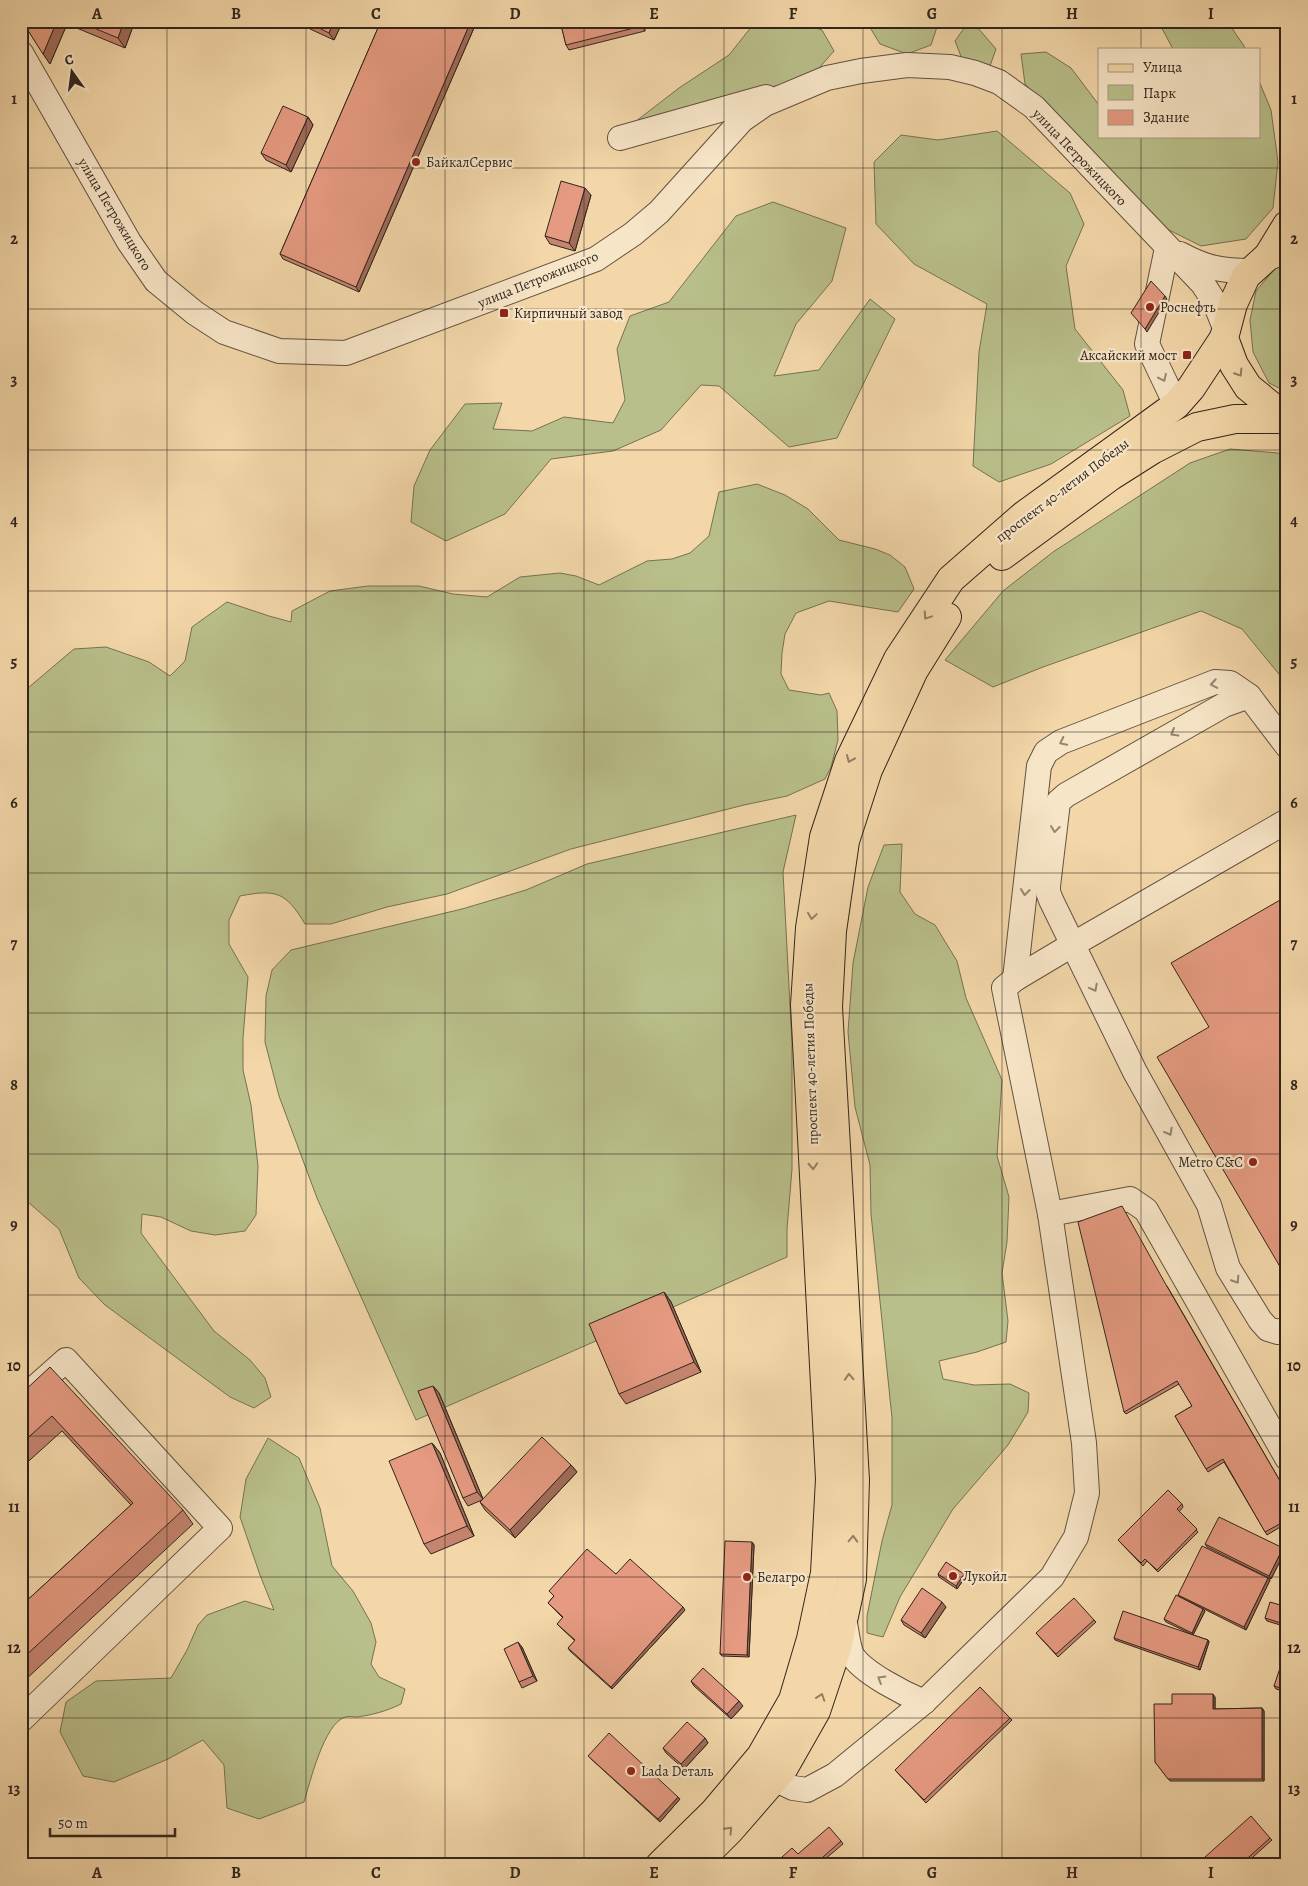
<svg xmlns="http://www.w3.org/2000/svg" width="1308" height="1886" font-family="Alegreya,serif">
<rect width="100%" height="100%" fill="#f3d7a9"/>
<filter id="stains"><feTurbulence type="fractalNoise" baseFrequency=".004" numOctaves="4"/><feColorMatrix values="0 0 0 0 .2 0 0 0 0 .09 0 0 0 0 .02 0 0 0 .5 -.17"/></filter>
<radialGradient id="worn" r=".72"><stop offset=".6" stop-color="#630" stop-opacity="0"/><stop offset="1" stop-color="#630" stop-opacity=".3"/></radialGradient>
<g fill="#b9bf8a" stroke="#757254">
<polygon points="756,21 796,21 822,30 834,51 812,76 631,125 679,88 729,55"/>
<polygon points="866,21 939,21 931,45 907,54 880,44"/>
<polygon points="969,21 972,21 996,49 990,66 964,64 955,41"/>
<polygon points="1158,21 1227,21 1246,49 1173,49"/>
<polygon points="1046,52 1071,68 1099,105 1099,136 1138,136 1140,138 1145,136 1259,136 1259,81 1271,110 1278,162 1273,208 1246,239 1201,246 1169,230 1025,84 1021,54"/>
<polygon points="997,131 1070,193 1084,224 1066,266 1075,329 1123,390 1130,416 1051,464 999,482 973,466 979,352 987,304 914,264 876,224 874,162 901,135 938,140"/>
<polygon points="773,202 846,228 832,281 796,324 774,376 819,370 870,299 895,319 837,438 789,447 719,386 701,385 661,430 613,451 551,459 505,514 446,541 411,522 414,486 430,450 465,404 502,403 493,429 532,431 564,417 613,423 625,400 617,349 630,316 669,302 736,216"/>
<polygon points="1287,261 1287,392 1269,383 1253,352 1250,320 1256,291 1278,265"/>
<polygon points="1230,449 1278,453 1287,457 1287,684 1242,629 1201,611 1043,667 993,687 945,660 1003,591 1053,552 1190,463"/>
<path d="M 757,484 L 785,495 L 808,509 L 839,540 L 875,549 L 890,555 L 905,567 L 914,589 L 898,612 L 829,601 L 796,613 L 785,634 L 782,653 L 781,674 L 789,690 L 821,695 L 829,693 L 837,711 L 838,740 L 831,767 L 825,779 L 787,796 L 744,805 L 571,849 L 447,894 L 387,907 L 331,924 L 305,924 C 286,892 276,889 240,896 L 229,920 L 229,944 L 248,977 L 243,1038 L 243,1070 L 251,1105 L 258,1166 L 256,1215 L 245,1231 L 215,1235 L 191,1231 L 161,1217 L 142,1214 L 141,1233 L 214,1331 L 250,1360 L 265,1378 L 271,1397 L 254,1408 L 230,1397 L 105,1305 L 79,1278 L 59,1229 L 21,1196 L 21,698 L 28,688 L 74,649 L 106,647 L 149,662 L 170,676 L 185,661 L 192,627 L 227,602 L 269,616 L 291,622 L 292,611 L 330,591 L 368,586 L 419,586 L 453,594 L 487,597 L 520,577 L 560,573 L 576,576 L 599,585 L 647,561 L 672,559 L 690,553 L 709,536 L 719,492 Z"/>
<polygon points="796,815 783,872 792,1044 792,1169 787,1229 787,1257 416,1420 317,1198 279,1096 265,1042 266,996 272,970 291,950 462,909 526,890 587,864"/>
<polygon points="902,844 900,892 915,914 935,925 957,961 966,998 1002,1080 997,1156 1009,1197 1007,1242 1002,1273 1008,1321 1006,1342 977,1352 939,1361 943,1379 974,1385 1010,1384 1029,1393 1028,1412 1008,1445 953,1509 900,1597 883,1637 867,1633 867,1616 882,1541 892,1505 892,1418 871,1214 870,1165 855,1107 848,1032 853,963 868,887 884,845"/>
<path d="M 268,1438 L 299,1458 L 320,1508 L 332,1566 L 353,1591 L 371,1623 L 376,1642 L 371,1664 L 379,1677 L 405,1689 L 401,1704 C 387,1711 372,1715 357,1717 C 353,1717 349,1716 345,1717 C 324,1724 310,1782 304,1802 L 259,1819 L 227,1808 L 224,1765 L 203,1740 L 168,1759 L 114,1782 L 83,1776 L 60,1732 L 66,1702 L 96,1681 L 171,1678 L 187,1650 L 198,1625 L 207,1615 L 245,1601 L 274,1610 L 260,1575 L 240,1517 L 246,1479 Z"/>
</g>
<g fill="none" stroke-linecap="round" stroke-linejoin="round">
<defs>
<g id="minor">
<polyline points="21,53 129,242 156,281 195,313 224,332 279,351 346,353 596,259 633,234 659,212 742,120 765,104 827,78 861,71 907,65 950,67 975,73 999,82 1034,107 1203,284 1215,303 1225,328"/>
<polyline points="620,138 766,97"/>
<polyline points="1167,248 1147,344 1176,405"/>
<path d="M 1180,254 C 1206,268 1221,271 1251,271"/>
<polyline points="1249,696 1224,705 1066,795 1058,802 1048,886 1048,892 1051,900 1135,1072 1209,1205 1228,1268 1260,1320 1268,1329 1278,1332 1287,1329"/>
<polyline points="1015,979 1039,766 1046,752 1061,742 1215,682 1230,683 1249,696 1287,746"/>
<polyline points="1050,1214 1130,1199 1146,1210 1287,1458"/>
<polyline points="21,1400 66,1360 220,1528 21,1720"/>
<path d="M 844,1617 C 846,1627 848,1647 852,1655 C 863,1673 905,1694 924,1702"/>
<polyline points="774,1779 793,1788 807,1790 835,1775 924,1702 1052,1577 1076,1537 1087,1493 1084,1443 1050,1214 1004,988 1015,979 1072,945 1287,821"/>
</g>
<g id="major">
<polyline points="1287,249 1268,256 1246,276 1233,304 1224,338 1234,365 1248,387 1287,419"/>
<polyline points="1268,256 1287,225"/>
<polyline points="1002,556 1111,476 1152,450 1197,427 1235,419 1285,419"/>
<polyline points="660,1865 714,1812 761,1756 793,1700 811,1639 825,1573 830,1479 805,1005 810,928 824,837 849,761 898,659 951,579 1023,516 1176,405 1191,388 1224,338"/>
<polyline points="695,1865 730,1830 783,1769 816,1711 837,1648 852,1579 855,1480 828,1007 832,931 845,841 868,770 914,670 947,617"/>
</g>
</defs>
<use href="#minor" stroke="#625240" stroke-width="26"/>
<use href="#major" stroke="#31251d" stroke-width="30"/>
<use href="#minor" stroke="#f7e5c7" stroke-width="24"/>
<use href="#major" stroke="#f3d7a9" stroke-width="28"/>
</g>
<g fill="#c5846f" stroke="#31251d">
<polygon points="22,21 135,21 125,48 67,24 50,64"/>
<polygon points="305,21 343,21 334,40 310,29"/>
<polygon points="381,21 477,21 359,292 283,259 280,254"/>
<polygon points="560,21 643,21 645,31 569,50 566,45"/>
<polygon points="308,117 313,125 291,172 266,160 261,153"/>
<polygon points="591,195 575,251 550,244 545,236"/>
<polygon points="1287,896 1287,1264 1281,1268 1279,1265 1209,1027"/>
<polygon points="1167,1286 1287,1493 1287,1523 1267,1535 1224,1462 1208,1472 1175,1416 1192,1406 1179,1384 1126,1414 1124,1412"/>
<polygon points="664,1292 671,1302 701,1372 626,1404 619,1394"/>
<polygon points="433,1386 439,1393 483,1499 571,1465 577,1472 515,1538 485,1510 480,1502 482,1500 468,1506 463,1498"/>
<polygon points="21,1394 183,1510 193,1524 23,1682 21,1680 21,1606 131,1505 62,1431 21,1468"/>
<polygon points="432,1443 440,1453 474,1536 431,1554 424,1544"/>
<polygon points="1182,1504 1183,1507 1179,1512 1198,1532 1158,1572 1147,1561 1143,1566 1118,1540"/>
<polygon points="752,1542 754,1545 749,1657 722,1656 720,1654"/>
<polygon points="1205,1544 1285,1551 1271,1579 1207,1547"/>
<polygon points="616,1574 685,1610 612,1689 570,1651 568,1648 575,1641 559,1626 557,1624 563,1618 548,1603 554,1596 549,1591"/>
<polygon points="938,1574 964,1574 966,1576 957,1589 939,1577"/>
<polygon points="1268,1578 1270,1580 1246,1630 1180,1597 1178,1595"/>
<polygon points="946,1607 925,1638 904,1625 901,1620"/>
<polygon points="1287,1607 1287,1627 1267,1621 1265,1618"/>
<polygon points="1203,1609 1205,1611 1193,1635 1208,1640 1209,1642 1200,1670 1115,1640 1114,1638 1191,1634 1166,1622 1164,1619"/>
<polygon points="1094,1620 1096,1622 1058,1657 1036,1633"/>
<polygon points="522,1647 537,1681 522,1688 519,1682"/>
<polygon points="1287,1667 1287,1692 1276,1689 1274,1686"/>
<polygon points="691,1681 743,1706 731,1719 694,1686"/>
<polygon points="1215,1697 1215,1709 1262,1708 1264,1711 1264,1781 1170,1781 1155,1762 1172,1704"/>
<polygon points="1010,1718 1012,1720 926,1803 895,1770"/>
<polygon points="705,1738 708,1743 684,1769 666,1753 663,1748"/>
<polygon points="588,1756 680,1799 660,1822 590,1758"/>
<polygon points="1270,1838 1272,1840 1244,1865 1212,1865"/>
<polygon points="841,1841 843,1844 818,1865 773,1865 798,1854"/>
</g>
<g fill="#a06c5a" stroke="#31251d">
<polygon points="57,21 65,21 67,24 50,64 43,54"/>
<polygon points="124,21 135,21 125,48 118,38"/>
<polygon points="334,21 343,21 334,40 329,33"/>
<polygon points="471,21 477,21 359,292 356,287"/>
<polygon points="641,21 643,21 645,31 642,26"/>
<polygon points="308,117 313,125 291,172 286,165"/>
<polygon points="585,188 591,195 575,251 569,243"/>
<polygon points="1165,296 1167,299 1147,332 1145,329"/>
<polygon points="664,1292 671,1302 701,1372 694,1362"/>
<polygon points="433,1386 439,1393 483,1499 477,1492"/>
<polygon points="432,1443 440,1453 474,1536 467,1526"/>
<polygon points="571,1465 577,1472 515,1538 510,1530"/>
<polygon points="752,1542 754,1545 749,1657 747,1655"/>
<polygon points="1283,1548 1285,1551 1271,1579 1269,1576"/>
<polygon points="964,1574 966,1576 957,1589 956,1586"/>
<polygon points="1268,1578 1270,1580 1246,1630 1244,1627"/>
<polygon points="942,1602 946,1607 925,1638 921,1633"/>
<polygon points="683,1607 685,1610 612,1689 611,1687"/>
<polygon points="1203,1609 1205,1611 1193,1635 1192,1633"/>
<polygon points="1208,1640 1209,1642 1200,1670 1198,1667"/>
<polygon points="518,1642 522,1647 537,1681 533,1676"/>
<polygon points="1213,1694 1215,1697 1215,1711 1213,1709"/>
<polygon points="739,1701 743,1706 731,1719 727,1714"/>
<polygon points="1262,1708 1264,1711 1264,1781 1262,1779"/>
<polygon points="705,1738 708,1743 684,1769 681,1764"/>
<polygon points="678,1797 680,1799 660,1822 658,1819"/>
</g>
<g fill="#e59a81" stroke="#31251d">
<polygon points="22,21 57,21 43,54"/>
<polygon points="77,21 124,21 118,38"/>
<polygon points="305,21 334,21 329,33"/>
<polygon points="381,21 471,21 356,287 280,254"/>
<polygon points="560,21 641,21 642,26 566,45"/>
<polygon points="283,106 308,117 286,165 261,153"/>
<polygon points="561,181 585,188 569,243 545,236"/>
<polygon points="1151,281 1165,296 1145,329 1131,313"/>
<polygon points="1287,896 1287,1260 1279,1265 1157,1057 1209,1027 1171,963"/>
<polygon points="1122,1206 1165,1283 1287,1493 1287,1520 1265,1532 1223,1459 1206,1469 1175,1416 1192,1406 1177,1381 1124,1412 1078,1222"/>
<polygon points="664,1292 694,1362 619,1394 589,1324"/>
<polygon points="50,1367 183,1510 21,1660 21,1606 133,1503 52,1416 21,1444 21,1394"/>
<polygon points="433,1386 477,1492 463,1498 418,1391"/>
<polygon points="542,1437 571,1465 510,1530 480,1502"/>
<polygon points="432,1443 467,1526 424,1544 389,1461"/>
<polygon points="1168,1490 1182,1504 1177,1509 1197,1529 1157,1570 1145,1559 1141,1563 1118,1540"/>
<polygon points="1219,1517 1283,1548 1269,1576 1205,1544"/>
<polygon points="725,1541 752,1542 747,1655 720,1654"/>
<polygon points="1202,1546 1268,1578 1244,1627 1178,1595"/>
<polygon points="587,1549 616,1574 630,1559 683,1607 611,1687 568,1648 575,1640 557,1624 563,1617 548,1603 554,1596 549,1591"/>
<polygon points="946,1562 964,1574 956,1586 938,1574"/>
<polygon points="1287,1579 1287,1588 1284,1587"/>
<polygon points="922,1588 942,1602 921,1633 901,1620"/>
<polygon points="1176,1595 1203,1609 1192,1633 1164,1619"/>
<polygon points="1074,1598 1094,1620 1056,1654 1036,1633"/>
<polygon points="1270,1602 1287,1607 1287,1625 1265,1618"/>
<polygon points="1123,1611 1208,1640 1198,1667 1114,1638"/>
<polygon points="1287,1633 1287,1645 1283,1644"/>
<polygon points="518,1642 533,1676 519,1682 504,1649"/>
<polygon points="1281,1665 1287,1667 1287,1690 1274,1686"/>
<polygon points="703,1668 739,1701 727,1714 691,1681"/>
<polygon points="980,1687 1010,1718 924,1800 895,1770"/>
<polygon points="1172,1694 1213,1694 1213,1709 1262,1708 1262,1779 1168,1779 1155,1762 1154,1704 1172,1704"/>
<polygon points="687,1722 705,1738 681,1764 663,1748"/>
<polygon points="609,1733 678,1797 658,1819 588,1756"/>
<polygon points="1251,1816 1270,1838 1240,1865 1213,1865 1205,1857"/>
<polygon points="829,1827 841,1841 814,1865 773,1865 792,1848 798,1854"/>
</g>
<defs><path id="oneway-chevron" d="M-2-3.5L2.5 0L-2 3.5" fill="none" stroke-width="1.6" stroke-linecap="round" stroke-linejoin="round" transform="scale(1.25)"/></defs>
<g stroke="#927e63">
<use href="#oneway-chevron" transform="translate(1239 373) rotate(58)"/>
<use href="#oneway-chevron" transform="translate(927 616) rotate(124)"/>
<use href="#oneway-chevron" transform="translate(850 759) rotate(113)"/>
<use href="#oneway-chevron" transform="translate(812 916) rotate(98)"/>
<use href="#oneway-chevron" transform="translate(813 1166) rotate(87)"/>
<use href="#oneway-chevron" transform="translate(849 1377) rotate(-93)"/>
<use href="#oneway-chevron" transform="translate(853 1539) rotate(-88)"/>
<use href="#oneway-chevron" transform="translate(821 1697) rotate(-71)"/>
<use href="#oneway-chevron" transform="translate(729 1830) rotate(-47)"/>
</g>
<g stroke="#948572">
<use href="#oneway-chevron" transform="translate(1163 378) rotate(65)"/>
<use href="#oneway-chevron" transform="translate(1214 684) rotate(170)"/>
<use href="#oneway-chevron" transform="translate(1174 733) rotate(150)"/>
<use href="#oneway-chevron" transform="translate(1063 742) rotate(154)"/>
<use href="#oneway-chevron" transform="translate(1055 829) rotate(97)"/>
<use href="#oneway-chevron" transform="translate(1025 892) rotate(96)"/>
<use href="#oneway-chevron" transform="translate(1094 988) rotate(62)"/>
<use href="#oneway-chevron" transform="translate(1169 1132) rotate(61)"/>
<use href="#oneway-chevron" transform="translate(1236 1280) rotate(58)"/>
<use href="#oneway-chevron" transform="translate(881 1679) rotate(-149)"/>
</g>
<path fill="none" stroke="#31251d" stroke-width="1" stroke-opacity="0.55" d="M 167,21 L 167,1865M 306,21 L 306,1865M 445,21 L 445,1865M 584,21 L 584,1865M 724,21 L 724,1865M 863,21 L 863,1865M 1002,21 L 1002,1865M 1141,21 L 1141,49M 1141,136 L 1141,1865M 21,168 L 1287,168M 21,309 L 1287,309M 21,450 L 1287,450M 21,591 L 1287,591M 21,732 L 1287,732M 21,873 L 1287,873M 21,1013 L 1287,1013M 21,1154 L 1287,1154M 21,1295 L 1287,1295M 21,1436 L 1287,1436M 21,1577 L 1287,1577M 21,1718 L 1287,1718"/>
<g fill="#8f2418" stroke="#f7e5c7" stroke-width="2">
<circle cx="416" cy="162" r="5"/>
<circle cx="1150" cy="307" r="5"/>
<rect x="499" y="308" width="10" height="10" rx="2.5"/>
<rect x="1182" y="350" width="10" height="10" rx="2.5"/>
<circle cx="1253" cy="1162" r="5"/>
<circle cx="953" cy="1576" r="5"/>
<circle cx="747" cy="1577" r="5"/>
<circle cx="631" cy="1771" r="5"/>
</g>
<g text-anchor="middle" stroke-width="4.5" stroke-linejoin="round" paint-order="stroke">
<g font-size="14" fill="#31251d" stroke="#f7e5c7">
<text transform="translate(1080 157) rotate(46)" y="5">улица Петрожицкого</text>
<text transform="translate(115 214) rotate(59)" y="5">улица Петрожицкого</text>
<text transform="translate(538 279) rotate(-22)" y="5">улица Петрожицкого</text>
<text transform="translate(1062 490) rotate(-37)" y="5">проспект 40-летия Победы</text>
<text transform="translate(810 1064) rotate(-92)" y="5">проспект 40-летия Победы</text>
</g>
<g font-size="14" fill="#31251d" stroke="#f7e5c7" text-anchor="start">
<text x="426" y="167">БайкалСервис</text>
<text x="1160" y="312">Роснефть</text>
<text x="514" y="318">Кирпичный завод</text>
<text x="1177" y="360" text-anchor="end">Аксайский мост</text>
<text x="1243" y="1167" text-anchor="end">Metro C&amp;C</text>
<text x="963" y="1581">Лукойл</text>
<text x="757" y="1582">Белагро</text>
<text x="641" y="1776">Lada Dеталь</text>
</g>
</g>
<rect width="1308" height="1886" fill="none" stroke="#f3d7a9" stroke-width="55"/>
<rect x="1098" y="48" width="162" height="90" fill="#f7e5c7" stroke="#a89883"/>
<rect x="1108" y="64" width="25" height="8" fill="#f3d7a9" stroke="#a89883"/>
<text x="1143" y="72" font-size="15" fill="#31251d">Улица</text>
<rect x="1108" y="85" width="25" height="15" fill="#b9bf8a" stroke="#a89883"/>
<text x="1143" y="98" font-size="15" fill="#31251d">Парк</text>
<rect x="1108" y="110" width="25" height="15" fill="#e59a81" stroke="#a89883"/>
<text x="1143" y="122" font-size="15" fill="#31251d">Здание</text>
<g transform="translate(72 72) rotate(346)" stroke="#f7e5c7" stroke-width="4" paint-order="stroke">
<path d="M0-4L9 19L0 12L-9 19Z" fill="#31251d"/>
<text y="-8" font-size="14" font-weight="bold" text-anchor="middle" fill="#31251d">С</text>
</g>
<path d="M50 1828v8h125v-8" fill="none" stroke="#31251d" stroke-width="2.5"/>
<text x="58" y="1828" font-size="15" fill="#31251d" stroke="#f7e5c7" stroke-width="4" paint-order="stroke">50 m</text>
<rect x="28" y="28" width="1252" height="1830" fill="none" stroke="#31251d" stroke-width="2"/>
<g font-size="16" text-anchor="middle" font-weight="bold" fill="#31251d">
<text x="97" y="19">A</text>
<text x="236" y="19">B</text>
<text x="376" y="19">C</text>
<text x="515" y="19">D</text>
<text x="654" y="19">E</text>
<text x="793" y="19">F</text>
<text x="932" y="19">G</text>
<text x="1072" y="19">H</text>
<text x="1211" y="19">I</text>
<text x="14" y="104">1</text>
<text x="1294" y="104">1</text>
<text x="14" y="244">2</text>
<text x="1294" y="244">2</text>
<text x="14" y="385">3</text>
<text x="1294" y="385">3</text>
<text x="14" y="526">4</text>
<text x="1294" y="526">4</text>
<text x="14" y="667">5</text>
<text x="1294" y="667">5</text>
<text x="14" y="808">6</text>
<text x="1294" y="808">6</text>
<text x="14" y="949">7</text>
<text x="1294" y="949">7</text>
<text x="14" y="1090">8</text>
<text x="1294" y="1090">8</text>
<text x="14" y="1230">9</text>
<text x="1294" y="1230">9</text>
<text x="14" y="1371">10</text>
<text x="1294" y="1371">10</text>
<text x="14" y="1512">11</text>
<text x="1294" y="1512">11</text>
<text x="14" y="1653">12</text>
<text x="1294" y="1653">12</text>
<text x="14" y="1794">13</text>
<text x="1294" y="1794">13</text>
<text x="97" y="1878">A</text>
<text x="236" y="1878">B</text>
<text x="376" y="1878">C</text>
<text x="515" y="1878">D</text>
<text x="654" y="1878">E</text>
<text x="793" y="1878">F</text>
<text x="932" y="1878">G</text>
<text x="1072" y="1878">H</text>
<text x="1211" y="1878">I</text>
</g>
<rect width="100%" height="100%" filter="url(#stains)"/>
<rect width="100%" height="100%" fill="url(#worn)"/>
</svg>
